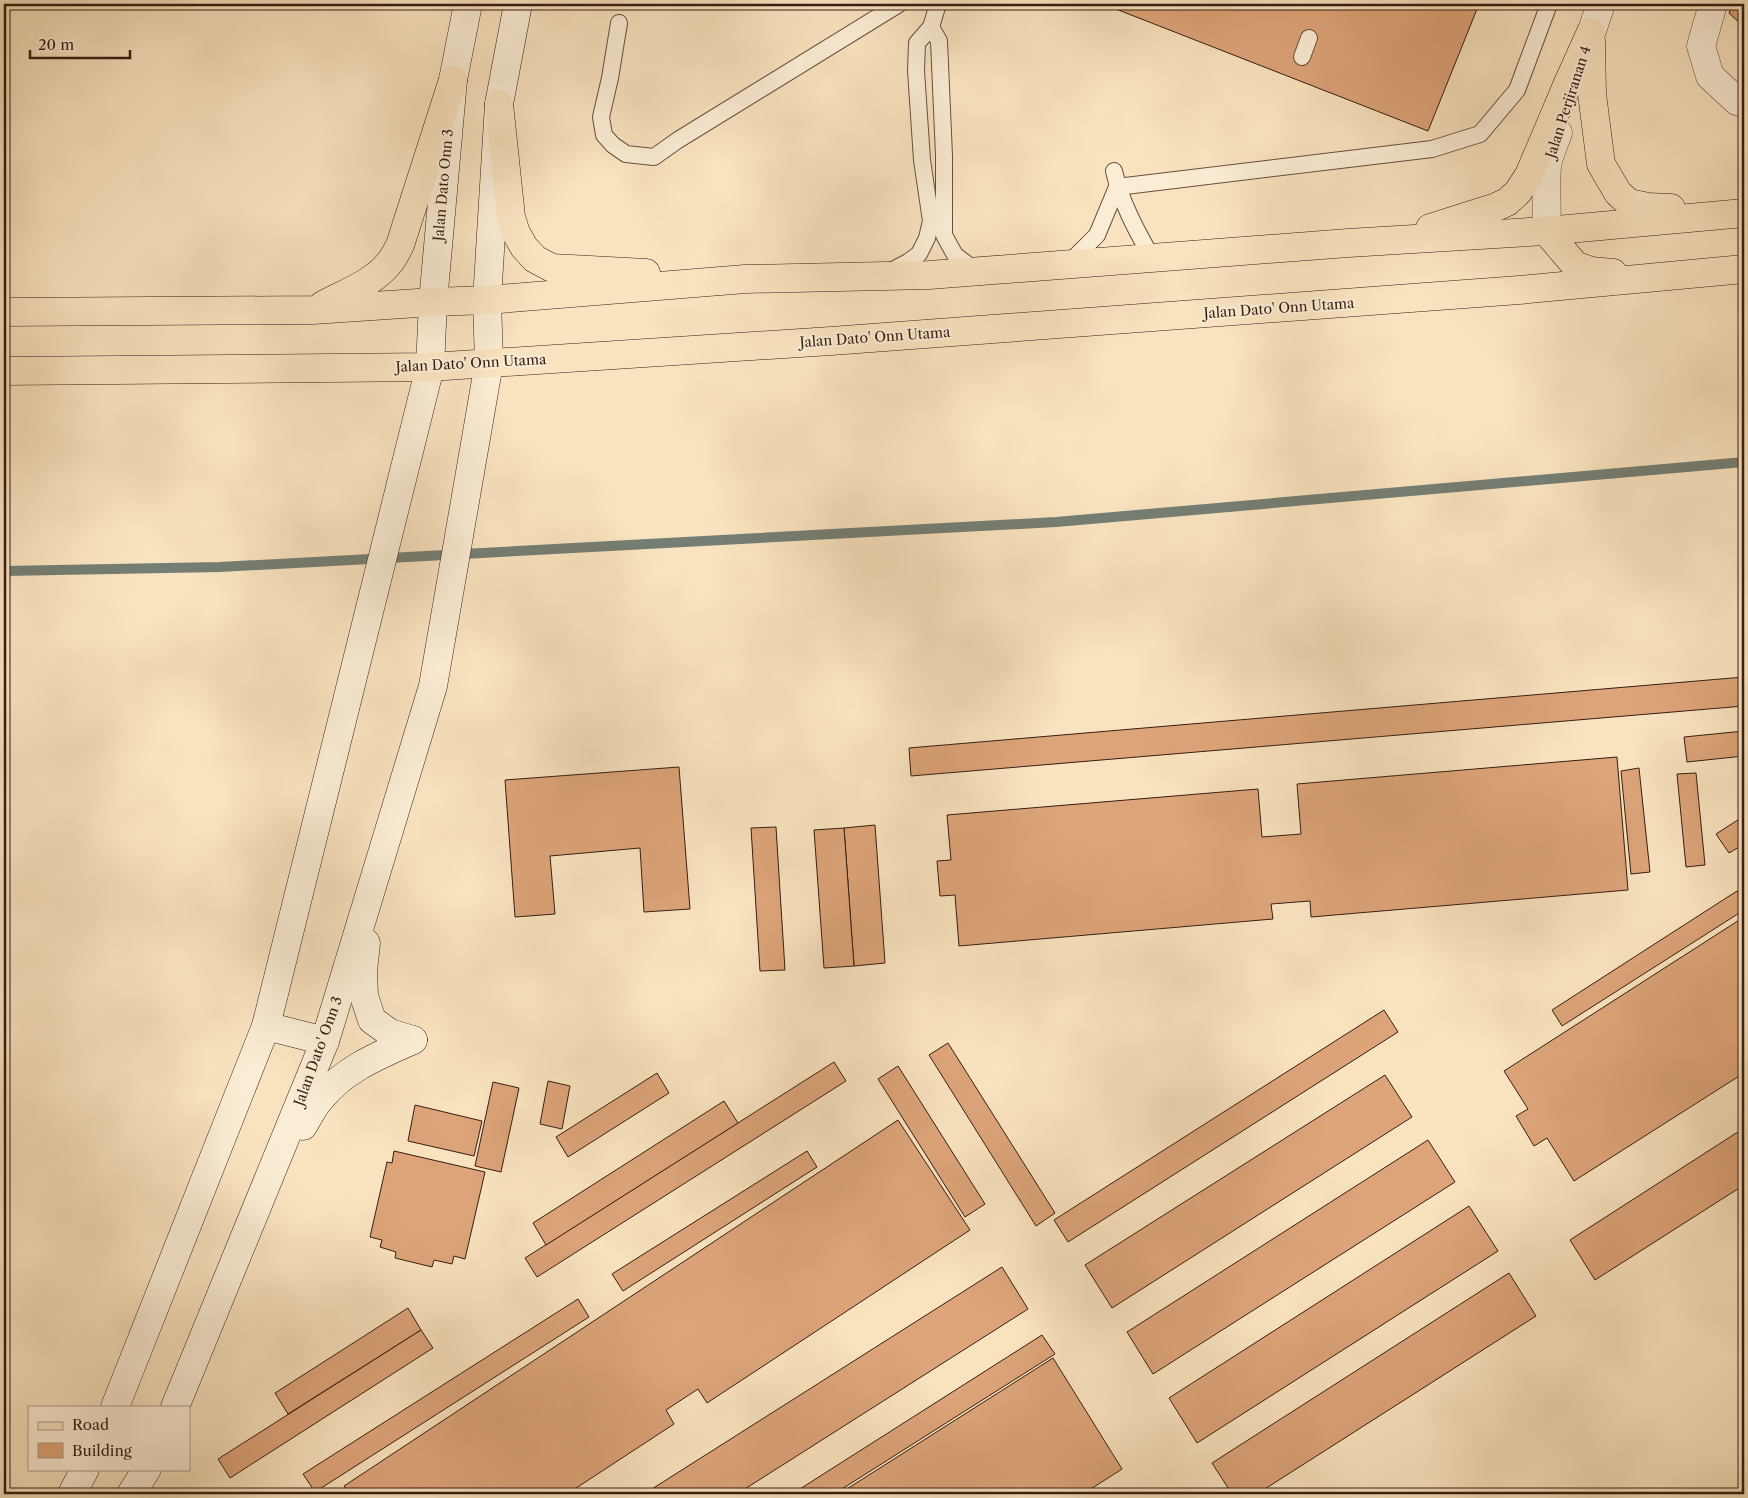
<svg xmlns="http://www.w3.org/2000/svg" width="1748" height="1498" font-family="'Libre Caslon Text',serif">
<rect width="100%" height="100%" fill="#f9e3bf"/>
<filter id="stains"><feTurbulence type="fractalNoise" baseFrequency=".004" numOctaves="4"/><feColorMatrix values="0 0 0 0 .2 0 0 0 0 .09 0 0 0 0 .02 0 0 0 .5 -.17"/></filter>
<radialGradient id="worn" r=".72"><stop offset=".6" stop-color="#630" stop-opacity="0"/><stop offset="1" stop-color="#630" stop-opacity=".3"/></radialGradient>
<g fill="none" stroke-linecap="round" stroke-linejoin="round">
<polyline stroke="#757e74" stroke-width="10" points="4,571 220,567 1056,522 1744,462"/>
</g>
<g fill="#dda479" stroke="#371d13">
<polygon points="1103,4 1479,4 1428,131"/>
<polygon points="1733,4 1744,4 1744,27 1729,13"/>
<polygon points="1744,677 1744,706 911,776 909,748"/>
<polygon points="1744,731 1744,756 1687,762 1684,737"/>
<polygon points="1617,757 1628,890 1311,917 1310,901 1271,904 1273,919 959,946 955,895 940,896 937,861 951,860 947,815 1258,789 1262,837 1301,834 1297,784"/>
<polygon points="679,767 690,909 644,912 640,848 550,856 555,914 515,917 505,780"/>
<polygon points="1639,768 1650,872 1631,874 1621,771"/>
<polygon points="1696,773 1705,865 1686,867 1677,774"/>
<polygon points="1744,816 1744,844 1729,853 1716,834"/>
<polygon points="875,825 885,963 854,966 844,828"/>
<polygon points="776,827 785,970 760,971 751,828"/>
<polygon points="844,828 854,966 824,968 814,830"/>
<polygon points="1737,891 1744,903 1744,910 1562,1026 1552,1010"/>
<polygon points="1744,917 1744,1073 1574,1181 1547,1138 1534,1146 1516,1116 1528,1109 1504,1071"/>
<polygon points="1384,1010 1398,1032 1068,1242 1054,1220"/>
<polygon points="948,1043 1055,1213 1036,1226 929,1055"/>
<polygon points="834,1062 846,1081 537,1277 525,1258"/>
<polygon points="898,1066 985,1204 965,1217 878,1079"/>
<polygon points="657,1073 669,1093 568,1157 556,1137"/>
<polygon points="1385,1075 1412,1117 1112,1308 1085,1265"/>
<polygon points="548,1081 570,1086 562,1129 540,1124"/>
<polygon points="493,1082 519,1088 501,1172 475,1166"/>
<polygon points="724,1101 738,1123 546,1245 533,1223"/>
<polygon points="415,1105 482,1121 474,1156 408,1141"/>
<polygon points="898,1120 970,1230 707,1403 698,1389 666,1410 674,1424 567,1494 349,1494 344,1486"/>
<polygon points="1744,1128 1744,1185 1595,1280 1570,1240"/>
<polygon points="1428,1140 1455,1182 1153,1374 1127,1332"/>
<polygon points="394,1151 485,1172 465,1259 454,1256 452,1264 434,1260 432,1267 395,1258 396,1252 380,1247 382,1240 370,1237 387,1162 392,1163"/>
<polygon points="807,1151 817,1167 623,1291 612,1274"/>
<polygon points="1469,1206 1498,1251 1197,1443 1169,1398"/>
<polygon points="1002,1267 1028,1309 737,1494 644,1494"/>
<polygon points="1509,1273 1536,1316 1257,1494 1232,1494 1212,1463"/>
<polygon points="578,1299 589,1317 315,1492 303,1474"/>
<polygon points="408,1308 421,1330 288,1414 275,1393"/>
<polygon points="421,1330 433,1348 230,1478 218,1459"/>
<polygon points="1042,1335 1055,1354 834,1494 792,1494"/>
<polygon points="1053,1358 1122,1469 1083,1494 839,1494"/>
</g>
<g fill="none" stroke-linecap="round" stroke-linejoin="round">
<defs>
<g id="lane">
<polyline points="619,23 610,78 601,117 604,135 613,145 626,154 654,157 678,140 899,4"/>
<polyline points="931,27 939,41 944,156 944,235 955,255 976,271"/>
<polyline points="1302,57 1309,38"/>
<path d="M 1114,171 C 1121,202 1136,230 1152,258"/>
<polyline points="1117,187 1432,149 1480,134 1517,90 1549,4"/>
<polyline points="1068,264 1097,235 1117,187"/>
<polyline points="889,272 908,262 919,254 927,238 931,221 922,160 916,71 917,43 931,27 938,4"/>
</g>
<g id="street">
<polyline points="1713,4 1701,46 1710,76 1737,101 1744,100"/>
<polyline points="1584,54 1601,4"/>
<path d="M 1546,231 C 1548,210 1545,189 1547,167 C 1548,156 1554,144 1558,133"/>
</g>
<g id="secondary">
<polyline points="366,943 363,971 364,996 372,1020 390,1033 413,1040"/>
<polyline points="266,1026 325,1041"/>
<path d="M 303,1126 C 309,1116 314,1105 322,1097 C 346,1068 380,1055 413,1040"/>
<polyline points="115,1407 266,1026 430,367 433,302 453,80 468,4"/>
<polyline points="175,1407 325,1041 433,686 489,363 487,300 499,104 518,4"/>
<polyline points="72,1494 85,1469"/>
<polyline points="131,1494 147,1469"/>
</g>
<g id="primary">
<polyline points="1591,41 1592,94 1601,164 1618,193 1629,203 1648,207 1671,208"/>
<polyline points="499,104 511,217 516,233 524,247 535,259 552,268 646,273"/>
<polyline points="1430,228 1496,207 1507,202 1518,192 1529,175 1568,83 1591,32"/>
<polyline points="1546,231 1575,265 1591,271 1613,273"/>
<path d="M 323,305 C 345,293 374,283 390,262 C 394,257 397,251 400,245 L 453,80"/>
<polyline points="4,312 313,310 433,302 487,300 745,279 929,275 1348,243 1546,231 1744,213"/>
<polyline points="4,371 430,367 831,341 1519,290 1744,269"/>
</g>
</defs>
<use href="#lane" stroke="#684e3e" stroke-width="18"/>
<use href="#street" stroke="#684e3e" stroke-width="29"/>
<use href="#secondary" stroke="#371d13" stroke-width="29"/>
<use href="#primary" stroke="#371d13" stroke-width="29"/>
<use href="#lane" stroke="#fbedd5" stroke-width="16"/>
<use href="#street" stroke="#fbedd5" stroke-width="28"/>
<use href="#secondary" stroke="#fbedd5" stroke-width="28"/>
<use href="#primary" stroke="#f9e3bf" stroke-width="28"/>
</g>
<g text-anchor="middle" stroke-width="4" stroke-linejoin="round" paint-order="stroke">
<g font-size="14" fill="#371d13" stroke="#fbedd5">
<text transform="translate(1568 102) rotate(-72)" y="5">Jalan Perjiranan 4</text>
<text transform="translate(443 185) rotate(-85)" y="5">Jalan Dato Onn 3</text>
<text transform="translate(1279 308) rotate(-4)" y="5">Jalan Dato' Onn Utama</text>
<text transform="translate(875 337) rotate(-4)" y="5">Jalan Dato' Onn Utama</text>
<text transform="translate(471 363) rotate(-3)" y="5">Jalan Dato' Onn Utama</text>
<text transform="translate(318 1051) rotate(-70)" y="5">Jalan Dato' Onn 3</text>
</g>
</g>
<rect width="1748" height="1498" fill="none" stroke="#f9e3bf" stroke-width="20"/>
<rect x="5" y="5" width="1738" height="1488" fill="none" stroke="#371d13" stroke-width="2.5"/>
<rect x="10" y="10" width="1728" height="1478" fill="none" stroke="#371d13"/>
<rect x="28" y="1406" width="162" height="65" fill="#fbedd5" stroke="#ad9a87"/>
<rect x="38" y="1422" width="25" height="8" fill="#f9e3bf" stroke="#ad9a87"/>
<text x="72" y="1430" font-size="15" fill="#371d13">Road</text>
<rect x="38" y="1443" width="25" height="15" fill="#dda479" stroke="#ad9a87"/>
<text x="72" y="1456" font-size="15" fill="#371d13">Building</text>
<path d="M30 50v8h100v-8" fill="none" stroke="#371d13" stroke-width="2.5"/>
<text x="38" y="50" font-size="15" fill="#371d13" stroke="#fbedd5" stroke-width="4" paint-order="stroke">20 m</text>
<rect width="100%" height="100%" filter="url(#stains)"/>
<rect width="100%" height="100%" fill="url(#worn)"/>
</svg>
